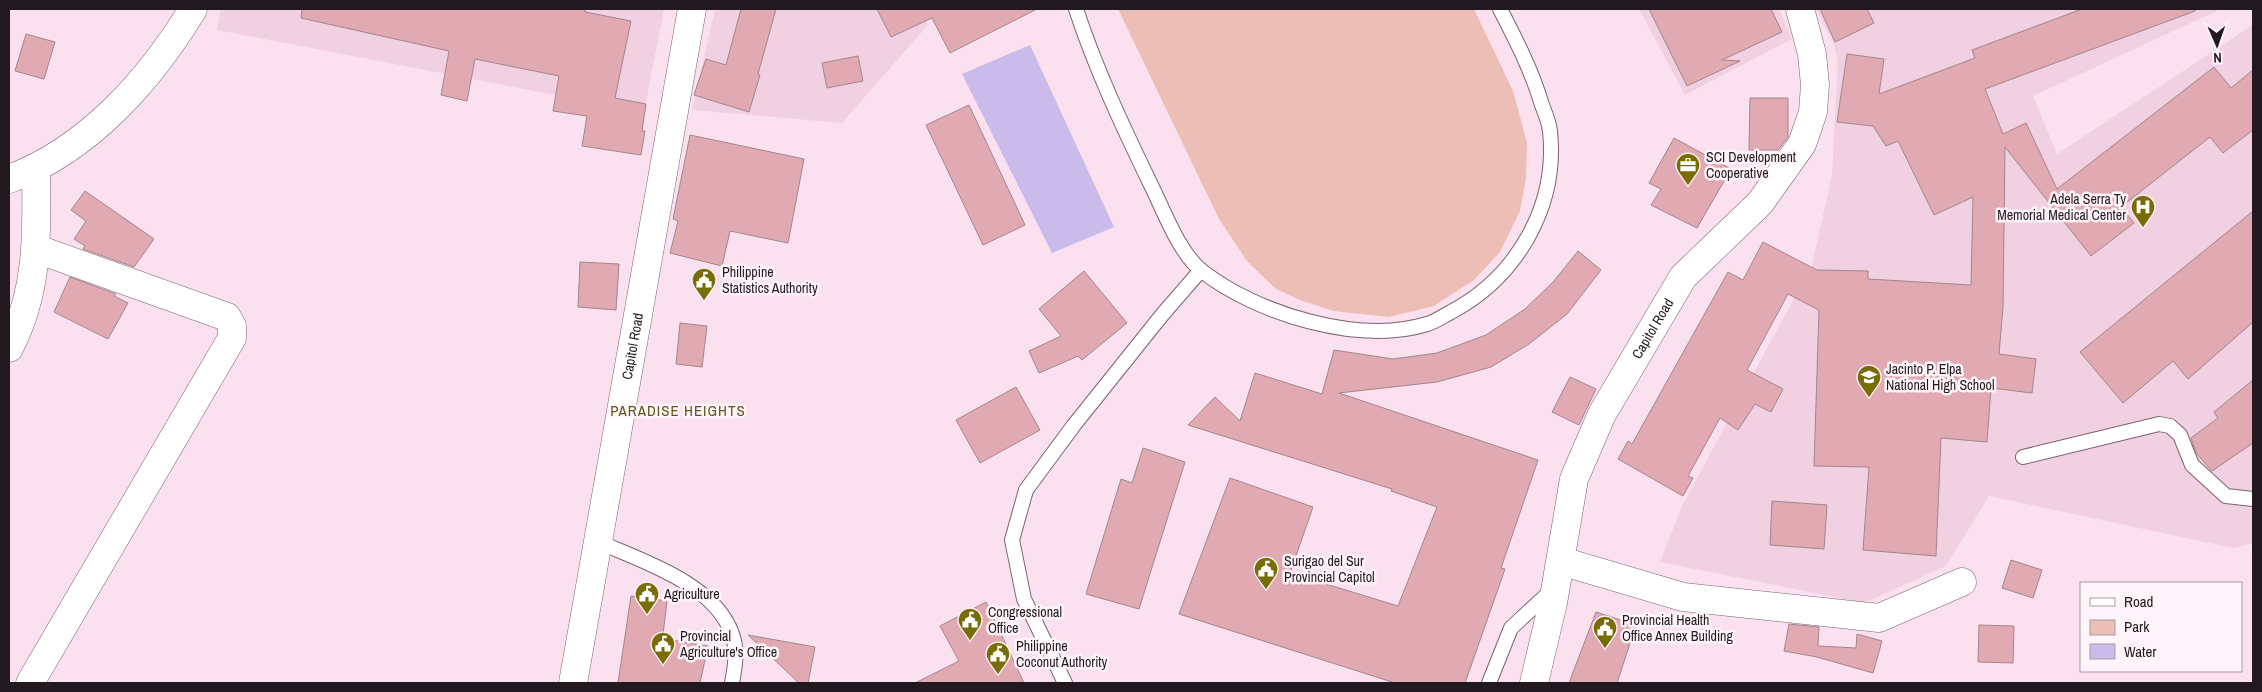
<svg xmlns="http://www.w3.org/2000/svg" width="2262" height="692" font-family="'Archivo Narrow',sans-serif">
<rect width="100%" height="100%" fill="#fbe1ef"/>
<g fill="#f1d0e1">
<polygon points="221,9 664,9 644,112 217,30"/>
<polygon points="715,9 919,9 928,25 842,123 692,110"/>
<polygon points="1639,9 1779,9 1792,39 1685,95"/>
<polygon points="1816,9 2221,9 2033,96 2057,154 2253,25 2253,543 2233,548 1989,496 1946,566 1864,603 1660,562 1683,504 1812,265 1832,175 1838,61 1834,45"/>
</g>
<polygon fill="#ecbeb5" points="1118,9 1474,9 1513,91 1527,143 1526,178 1520,211 1500,252 1474,280 1434,306 1389,317 1333,311 1300,300 1276,289 1247,261 1219,219"/>
<polygon fill="#cabcea" points="1030,45 1114,227 1052,253 962,74"/>
<g fill="#e1aab3" stroke="#a1868a">
<polygon points="302,9 585,9 585,12 631,21 615,98 646,104 642,131 645,131 641,155 582,146 587,116 553,111 559,76 475,59 467,101 441,95 449,51 301,18"/>
<polygon points="741,9 776,9 758,74 760,75 749,112 694,95 706,59 726,65"/>
<polygon points="877,9 1037,9 950,53 932,18 891,37"/>
<polygon points="1649,9 1771,9 1782,32 1722,60 1740,61 1687,86"/>
<polygon points="1820,9 1867,9 1874,23 1835,42"/>
<polygon points="2082,9 2195,9 2195,11 1985,89 2003,134 2026,123 2057,189 2214,67 2231,88 2253,70 2253,130 2223,153 2210,137 2121,207 2134,223 2091,256 2005,147 2003,307 1999,354 2036,359 2032,393 1991,388 1987,442 1941,438 1936,556 1863,550 1869,467 1814,466 1819,310 1788,294 1747,370 1783,389 1771,412 1755,404 1738,430 1720,418 1688,476 1693,478 1683,496 1618,459 1628,441 1632,444 1728,272 1743,280 1763,242 1817,270 1868,271 1868,279 1971,285 1973,197 1934,215 1898,141 1886,146 1873,126 1837,122 1847,54 1884,59 1879,94 1975,58 1972,50"/>
<polygon points="26,34 55,42 44,79 15,71"/>
<polygon points="858,56 863,81 827,88 822,63"/>
<polygon points="1750,98 1788,98 1788,137 1778,150 1749,150"/>
<polygon points="969,105 1025,225 983,245 926,125"/>
<polygon points="690,135 804,159 788,243 730,231 722,266 670,253 678,221 673,219"/>
<polygon points="1674,138 1731,169 1697,228 1651,205 1661,189 1649,183"/>
<polygon points="85,191 154,239 134,267 83,249 85,246 74,239 86,221 71,210"/>
<polygon points="2253,211 2253,322 2188,379 2173,361 2123,403 2080,352"/>
<polygon points="1578,251 1601,270 1567,314 1529,344 1491,367 1437,382 1339,393 1538,460 1501,568 1505,569 1465,683 1395,683 1179,614 1230,478 1313,507 1290,573 1398,606 1437,507 1391,491 1392,489 1188,425 1215,397 1240,421 1255,373 1322,394 1334,350 1393,359 1437,353 1486,335 1525,309 1554,281"/>
<polygon points="580,262 619,264 616,310 578,307"/>
<polygon points="1084,271 1127,323 1082,360 1078,356 1039,373 1029,351 1061,336 1039,309"/>
<polygon points="70,277 116,294 114,296 128,303 108,339 54,312"/>
<polygon points="680,323 707,326 702,367 676,364"/>
<polygon points="1570,377 1596,389 1579,425 1552,412"/>
<polygon points="2253,380 2253,443 2212,471 2196,453 2191,438 2218,418 2214,412"/>
<polygon points="1016,387 1040,430 980,463 956,420"/>
<polygon points="1143,448 1185,462 1139,609 1086,594 1121,479 1132,483"/>
<polygon points="1772,501 1827,505 1824,549 1770,545"/>
<polygon points="2011,560 2042,570 2033,598 2002,588"/>
<polygon points="631,596 667,601 662,643 666,639 708,646 700,683 618,683"/>
<polygon points="986,602 1024,683 915,683 959,661 940,626"/>
<polygon points="1596,612 1636,625 1617,683 1569,683"/>
<polygon points="1789,624 1819,627 1818,646 1856,648 1857,634 1882,641 1873,673 1817,657 1784,651"/>
<polygon points="1979,625 2014,626 2013,663 1978,662"/>
<polygon points="748,635 815,647 808,683 799,683"/>
</g>
<g fill="none" stroke-linecap="round" stroke-linejoin="round">
<defs>
<g id="lane">
<path d="M 1076,9 C 1096,70 1123,127 1151,185 C 1164,211 1179,253 1202,271 C 1257,314 1359,345 1427,324 C 1435,322 1443,316 1451,312 C 1517,277 1558,206 1550,131 C 1549,122 1545,113 1542,105 C 1532,71 1516,40 1500,9"/>
<polyline points="2023,457 2159,424 2170,426 2180,435 2192,465 2226,496 2253,499"/>
<path d="M 599,542 C 642,561 715,584 732,634 C 738,649 735,667 732,683"/>
<polyline points="1065,683 1024,599 1012,540 1026,490 1074,425 1162,315 1201,270"/>
<polyline points="1489,683 1511,628 1552,590"/>
</g>
<g id="street">
<path d="M 9,179 C 88,150 150,80 193,9"/>
<path d="M 9,348 C 39,291 37,232 36,169"/>
<polyline points="1561,561 1683,597 1879,618 1962,582"/>
<polyline points="30,683 232,338 232,326 227,317 37,249"/>
<path id="s1" d="M 1534,683 L 1553,603 L 1574,479 L 1602,414 L 1683,277 L 1760,203 L 1802,144 L 1813,112 L 1815,85 L 1812,54 L 1800,9"/>
</g>
<g id="secondary">
<path id="s2" d="M 573,683 L 692,9"/>
</g>
</defs>
<use href="#lane" stroke="#79636e" stroke-width="16"/>
<use href="#street" stroke="#79636e" stroke-width="29"/>
<use href="#secondary" stroke="#79636e" stroke-width="29"/>
<use href="#lane" stroke="#fff" stroke-width="14"/>
<use href="#street" stroke="#fff" stroke-width="28"/>
<use href="#secondary" stroke="#fff" stroke-width="28"/>
</g>
<defs>
<symbol id="office-pin" viewBox="-11 -11 22 30"><path d="M0 17L-7.5 6A9.5 9.5 0 1 1 7.5 6Z" fill="#796c05" stroke="#fef4f9"/><path d="M-6-3h4V-5.5h4V-3h4V5H-6ZM-1-4.5V-3h2v-1.5ZM-6 0V1H6V0Z" fill="#fff"/></symbol>
<symbol id="hospital-pin" viewBox="-11 -11 22 30"><path d="M0 17L-7.5 6A9.5 9.5 0 1 1 7.5 6Z" fill="#796c05" stroke="#fef4f9"/><path d="M-5-5h3v3.5h4V-5h3V5h-3V1.5h-4V5h-3Z" fill="#fff"/></symbol>
<symbol id="civic-pin" viewBox="-11 -11 22 30"><path d="M0 17L-7.5 6A9.5 9.5 0 1 1 7.5 6Z" fill="#796c05" stroke="#fef4f9"/><path d="M-.6-6.5H3V-4.5H.6V-3L4-1V1h2V6H-6V1h2V-1L-.6-3ZM-1.2 2.5V6h2.4V2.5Z" fill="#fff"/></symbol>
<symbol id="school-pin" viewBox="-11 -11 22 30"><path d="M0 17L-7.5 6A9.5 9.5 0 1 1 7.5 6Z" fill="#796c05" stroke="#fef4f9"/><path d="M0-5L7-2L0 1L-7-2ZM-4 1L0 2.5L4 1V4Q0 6-4 4Z" fill="#fff"/></symbol>
</defs>
<g fill-rule="evenodd">
<use href="#office-pin" x="1674" y="151" width="28" height="38"/>
<use href="#hospital-pin" x="2129" y="193" width="28" height="38"/>
<use href="#civic-pin" x="690" y="266" width="28" height="38"/>
<use href="#school-pin" x="1855" y="363" width="28" height="38"/>
<use href="#civic-pin" x="1252" y="555" width="28" height="38"/>
<use href="#civic-pin" x="633" y="580" width="28" height="38"/>
<use href="#civic-pin" x="956" y="606" width="28" height="38"/>
<use href="#civic-pin" x="1591" y="614" width="28" height="38"/>
<use href="#civic-pin" x="649" y="630" width="28" height="38"/>
<use href="#civic-pin" x="984" y="640" width="28" height="38"/>
</g>
<g text-anchor="middle" stroke-width="5" stroke-linejoin="round" paint-order="stroke">
<g font-size="14" fill="#22191e" stroke="#fef4f9" text-anchor="start">
<text x="1706" y="162">SCI Development<tspan x="1706" dy="16">Cooperative</tspan></text>
<text x="2126" y="204" text-anchor="end">Adela Serra Ty<tspan x="2126" dy="16">Memorial Medical Center</tspan></text>
<text x="722" y="277">Philippine<tspan x="722" dy="16">Statistics Authority</tspan></text>
<text x="1886" y="374">Jacinto P. Elpa<tspan x="1886" dy="16">National High School</tspan></text>
<text x="1284" y="566">Surigao del Sur<tspan x="1284" dy="16">Provincial Capitol</tspan></text>
<text x="664" y="599">Agriculture</text>
<text x="988" y="617">Congressional<tspan x="988" dy="16">Office</tspan></text>
<text x="1622" y="625">Provincial Health<tspan x="1622" dy="16">Office Annex Building</tspan></text>
<text x="680" y="641">Provincial<tspan x="680" dy="16">Agriculture's Office</tspan></text>
<text x="1016" y="651">Philippine<tspan x="1016" dy="16">Coconut Authority</tspan></text>
</g>
<g font-size="14" fill="#22191e" stroke="#fef4f9">
<text dy="5" stroke="none"><textPath href="#s1" startOffset="378">Capitol Road</textPath></text>
<text dy="5" stroke="none"><textPath href="#s2" startOffset="342">Capitol Road</textPath></text>
</g>
<g font-size="15" letter-spacing="1" fill="#61581c" stroke="#fef4f9">
<text x="678" y="416">PARADISE HEIGHTS</text>
</g>
</g>
<rect width="2262" height="692" fill="none" stroke="#22191e" stroke-width="20"/>
<rect x="2080" y="582" width="162" height="90" fill="#fef4f9" stroke="#a69ca1"/>
<rect x="2090" y="598" width="25" height="8" fill="#ffffff" stroke="#a69ca1"/>
<text x="2124" y="607" font-size="15" fill="#22191e">Road</text>
<rect x="2090" y="620" width="25" height="15" fill="#ecbeb5" stroke="#a69ca1"/>
<text x="2124" y="632" font-size="15" fill="#22191e">Park</text>
<rect x="2090" y="644" width="25" height="15" fill="#cabcea" stroke="#a69ca1"/>
<text x="2124" y="657" font-size="15" fill="#22191e">Water</text>
<g transform="translate(2217 45) rotate(178)" stroke="#fef4f9" stroke-width="4" paint-order="stroke">
<path d="M0-4L9 19L0 12L-9 19Z" fill="#22191e"/>
<text y="-8" font-size="14" font-weight="bold" text-anchor="middle" fill="#22191e">N</text>
</g>
</svg>
